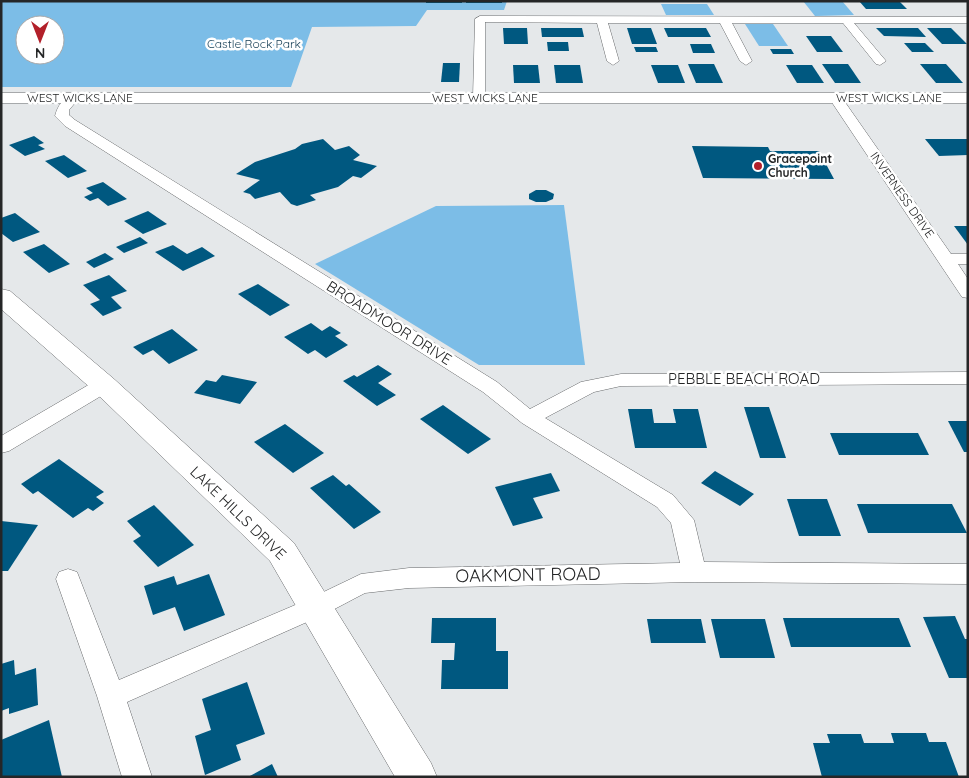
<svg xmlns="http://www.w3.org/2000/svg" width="969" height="778" font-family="Quicksand,sans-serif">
<rect width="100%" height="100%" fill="#e5e8ea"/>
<g fill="#7cbde7" fill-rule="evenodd">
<path d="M 1,1 L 507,1 L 504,10 L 427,10 L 416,26 L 312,27 L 291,87 L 1,87 ZM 25,25 L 55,25 L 55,55 L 25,55 Z"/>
<polygon points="803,1 842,1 854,15 815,16"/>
<polygon points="661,4 707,4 714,15 666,15"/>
<polygon points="745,24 773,24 788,46 759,46"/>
<polygon points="564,205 585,365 479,365 315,264 436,206"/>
</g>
<g fill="#005880">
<rect x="426" y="1" width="36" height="2"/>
<rect x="466" y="1" width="36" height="2"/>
<polygon points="859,1 899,1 907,9 866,9"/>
<polygon points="503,28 527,28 528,44 504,44"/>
<polygon points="541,28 582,28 584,37 542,37"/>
<polygon points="627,28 651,28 657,44 632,44"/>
<polygon points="664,28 706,28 711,37 668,37"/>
<polygon points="876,28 918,28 926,37 884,36"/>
<polygon points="927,28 951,28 967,44 942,44"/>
<polygon points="806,36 831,36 843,52 817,52"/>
<polygon points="547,42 568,42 569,51 548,51"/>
<polygon points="904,43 925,43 934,52 912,52"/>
<polygon points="690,44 711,44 715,53 693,53"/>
<polygon points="634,47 656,47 658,52 636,52"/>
<polygon points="770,49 791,49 794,54 773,54"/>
<polygon points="443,63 460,63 459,82 441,82"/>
<polygon points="688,64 714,64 723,83 696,83"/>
<polygon points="822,64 848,64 861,83 835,83"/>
<polygon points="920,64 946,64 963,83 936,83"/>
<polygon points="513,65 538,65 540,83 514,83"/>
<polygon points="554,65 580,65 583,83 556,83"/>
<polygon points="651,65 678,65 685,83 658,83"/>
<polygon points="786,65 812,65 824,83 797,83"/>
<polygon points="34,136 44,143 38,145 45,149 25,156 9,145"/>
<polygon points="323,139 335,150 349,146 360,155 353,160 377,166 361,178 353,176 338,187 310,195 316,200 297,206 291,204 280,192 255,199 250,194 243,192 260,180 236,174 255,162 295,149 302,144"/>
<polygon points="925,139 968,139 968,155 939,156"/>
<polygon points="692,146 768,147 770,151 819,151 834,179 703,178"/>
<polygon points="64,155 87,171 68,178 45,161"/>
<polygon points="103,182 127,199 108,206 98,198 90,201 84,197 93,193 86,188"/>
<polygon points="536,190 546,190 554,194 553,199 546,202 536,202 529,199 529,194"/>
<polygon points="148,211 167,224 143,234 124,221"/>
<polygon points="15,213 40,232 13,242 1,233 1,218"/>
<polygon points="954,226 968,226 968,245"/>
<polygon points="140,237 148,243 124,253 116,247"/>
<polygon points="44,244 70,264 49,273 23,252"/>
<polygon points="173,245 187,254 202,247 215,256 183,271 155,252"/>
<polygon points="105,253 114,259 94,268 86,262"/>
<polygon points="109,275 127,291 111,297 122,308 103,316 90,304 100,300 83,285"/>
<polygon points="258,284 290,305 270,316 238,294"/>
<polygon points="311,323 322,331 330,326 341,333 335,336 348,345 326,358 315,350 308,354 284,337"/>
<polygon points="172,329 198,350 169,364 153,350 143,355 133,347"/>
<polygon points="378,365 392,374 378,383 396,395 377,406 343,381 354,375 357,377"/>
<polygon points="222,375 257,382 240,404 194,393 206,380 216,382"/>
<polygon points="443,405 491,439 468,454 420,419"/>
<polygon points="744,407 769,407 786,458 760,458"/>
<polygon points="628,409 652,409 654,423 676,423 673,409 698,409 707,448 635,448"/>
<polygon points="948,421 968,421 968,452 964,452"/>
<polygon points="285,424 324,453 293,473 254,442"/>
<polygon points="830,433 918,433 929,455 839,455"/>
<polygon points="59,459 104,492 96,497 104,503 93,511 88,508 73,518 38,491 33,494 21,484"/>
<polygon points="715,471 754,494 740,506 701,483"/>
<polygon points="551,473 560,491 533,498 543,518 513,526 495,487"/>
<polygon points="333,475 346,486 349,484 381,512 354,529 310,488"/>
<polygon points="787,499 827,499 841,536 799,536"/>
<polygon points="857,504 952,504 967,533 868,533"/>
<polygon points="154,505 194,545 158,567 133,541 141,536 127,521"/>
<polygon points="1,521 38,525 8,571 1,571"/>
<polygon points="209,574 225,615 184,631 175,607 153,615 144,586 174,576 177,585"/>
<polygon points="955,616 965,639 968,639 968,678 949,678 923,617"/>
<polygon points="432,618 496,618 496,651 508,651 508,689 441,689 442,660 454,660 455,643 431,643"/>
<polygon points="783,618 899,618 911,647 791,647"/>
<polygon points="647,619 701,619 706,643 651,643"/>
<polygon points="711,619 765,619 775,658 720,658"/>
<polygon points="14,660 15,675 36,668 38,705 9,714 9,708 1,711 1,664"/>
<polygon points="247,682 265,734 236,745 241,760 205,775 195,736 211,730 202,699"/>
<polygon points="49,720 62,777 1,777 1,740"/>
<polygon points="891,733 926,733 929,742 946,742 959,777 822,777 813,743 830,743 827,734 861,734 864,743 894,743"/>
<polygon points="272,764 278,777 248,777"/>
</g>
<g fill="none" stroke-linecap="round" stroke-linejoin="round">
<defs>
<g id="street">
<polygon points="480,16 968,17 968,23 854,23 886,61 880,65 876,64 843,23 732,23 752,61 746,65 740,61 720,23 608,23 619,61 613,65 607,61 597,23 485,22 485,98 479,102 473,98 475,19"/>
<path d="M 73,94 L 79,98 L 69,110 L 69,115 L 75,120 L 497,382 L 530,409 L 581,382 L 621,374 L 968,372 L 968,384 L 621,386 L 594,392 L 545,418 L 673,495 L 694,520 L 704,562 L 968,564 L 968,584 L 694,582 L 409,588 L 365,593 L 325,614 L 127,702 L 152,777 L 122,777 L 97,696 L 56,579 L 59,572 L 68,569 L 77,572 L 119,680 L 307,600 L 361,574 L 409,568 L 680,563 L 671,523 L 657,507 L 522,423 L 483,392 L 65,126 L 55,116 C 57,107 64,96 73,94 Z"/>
<polygon points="835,94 840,95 951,254 968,254 968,264 958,264 968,279 968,298 962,297 829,98"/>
<polygon points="104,379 111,380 114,385 111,390 9,451 1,453 1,436 97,380"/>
</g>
<g id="secondary">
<rect x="1" y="93" width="967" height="10"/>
<polygon points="1,289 10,291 114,379 294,543 431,763 437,777 395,777 270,561 94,391 1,309"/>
</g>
</defs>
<use href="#street" stroke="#686a6c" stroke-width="1"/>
<use href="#secondary" stroke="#686a6c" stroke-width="1"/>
<use href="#street" fill="#fff" fill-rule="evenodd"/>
<use href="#secondary" fill="#fff" fill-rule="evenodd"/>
</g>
<circle fill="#b2202a" stroke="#fff" stroke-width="2" cx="758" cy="166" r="5"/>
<g text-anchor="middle" stroke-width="5" stroke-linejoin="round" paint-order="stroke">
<g font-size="12" fill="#143d54" stroke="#fff">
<text x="254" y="48">Castle Rock Park</text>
</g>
<g font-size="12" fill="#252627" stroke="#fff">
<text x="80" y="102">WEST WICKS LANE</text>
<text x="485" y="102">WEST WICKS LANE</text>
<text x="889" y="102">WEST WICKS LANE</text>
<text transform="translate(902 195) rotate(55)" y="4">INVERNESS DRIVE</text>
</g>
<g font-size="12" font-weight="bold" fill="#252627" stroke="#fff" text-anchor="start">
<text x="768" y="163">Gracepoint<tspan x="768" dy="14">Church</tspan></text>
</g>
<g font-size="15" fill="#252627" stroke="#fff">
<text transform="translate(389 323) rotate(32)" y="5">BROADMOOR DRIVE</text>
<text x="744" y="384">PEBBLE BEACH ROAD</text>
<text transform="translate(238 513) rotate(44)" y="5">LAKE HILLS DRIVE</text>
</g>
<g font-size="18" fill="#252627" stroke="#fff">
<text transform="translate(528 575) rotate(-1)" y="6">OAKMONT ROAD</text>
</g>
</g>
<rect width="969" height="778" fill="none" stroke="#252627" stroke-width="5"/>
<g transform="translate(40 40) rotate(180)"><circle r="24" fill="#ffffff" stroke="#a8a8a9"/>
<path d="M0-4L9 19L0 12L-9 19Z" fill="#b2202a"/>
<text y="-8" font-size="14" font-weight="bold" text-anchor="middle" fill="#252627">N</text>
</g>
</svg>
